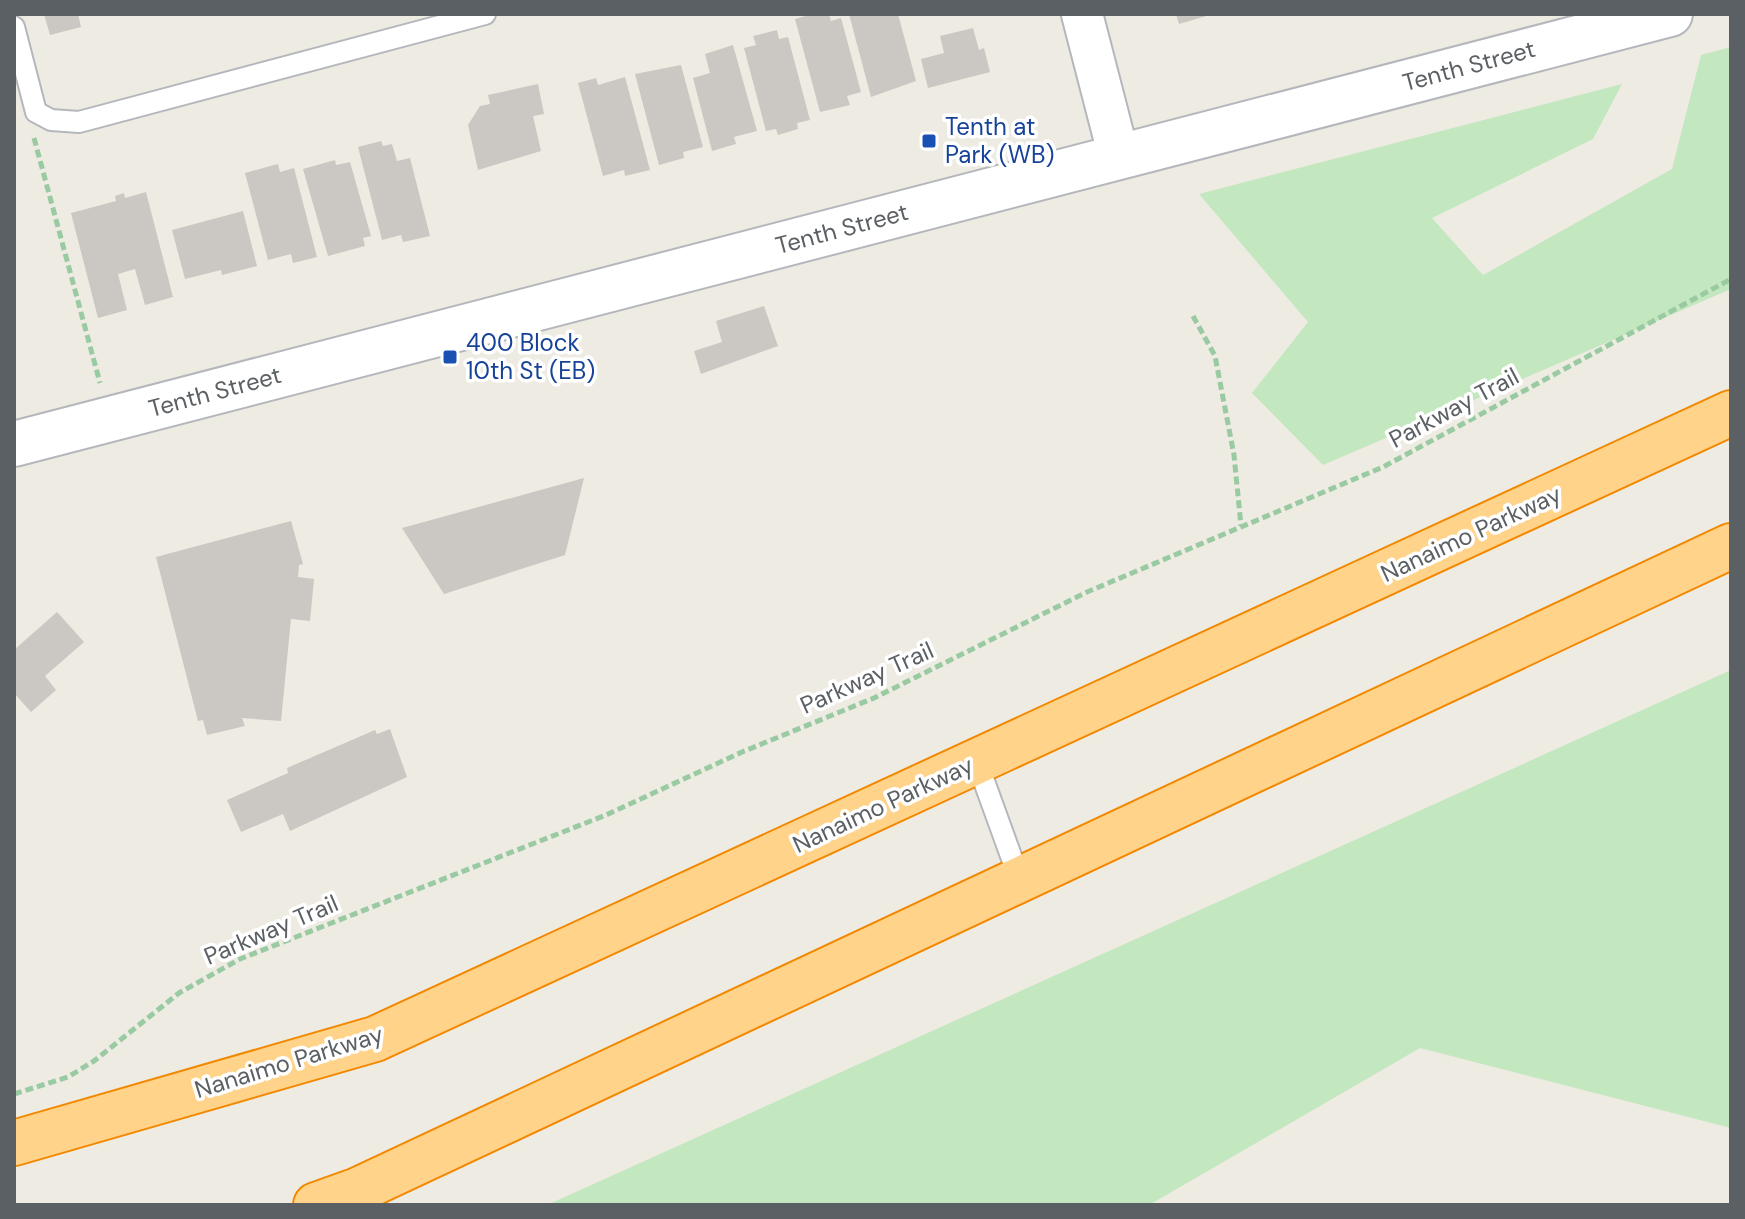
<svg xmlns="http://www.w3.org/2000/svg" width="1745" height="1219" font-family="'DM Sans',sans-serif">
<rect width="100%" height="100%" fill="#eeebe3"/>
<g fill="#c3e7be">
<polygon points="1731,47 1731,289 1323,465 1252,393 1308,322 1199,194 1622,84 1593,139 1432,218 1483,275 1672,169 1701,55"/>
<polygon points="1731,670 1731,1128 1420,1048 1149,1205 547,1205"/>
</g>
<g fill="#cbc7c2">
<polygon points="44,14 78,14 81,27 50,35"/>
<polygon points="813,14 829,14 831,21 841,18 861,92 847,96 850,105 820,112 795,19"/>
<polygon points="849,14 898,14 916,81 871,97"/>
<polygon points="1176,14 1209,14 1210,15 1179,24"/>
<polygon points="973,28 979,50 984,48 990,72 928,88 921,59 944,53 940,36"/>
<polygon points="777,30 779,39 788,37 810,120 797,123 798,129 778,135 776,129 766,131 744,48 756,45 753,36"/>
<polygon points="733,45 757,131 734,137 736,144 712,151 693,78 710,73 705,54"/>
<polygon points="681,65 703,147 683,152 684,158 659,165 635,74"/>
<polygon points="625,77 650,170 625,176 624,170 603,176 578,83 596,78 598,85"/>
<polygon points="538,84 544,114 533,116 541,151 478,170 468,125 480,106 490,104 488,95"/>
<polygon points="381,141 383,146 392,144 397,161 410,158 430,236 403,242 401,235 382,240 358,147"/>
<polygon points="335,160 336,165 350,162 371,236 363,238 365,246 328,256 303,169"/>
<polygon points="278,164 280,172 294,168 317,257 293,263 291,254 268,260 245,173"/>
<polygon points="146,192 173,297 145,305 135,269 118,274 127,310 98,318 71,213 116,201 115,196 124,193 125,198"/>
<polygon points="243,211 257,266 222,275 221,270 185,279 172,230"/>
<polygon points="764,306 778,346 701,374 694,351 722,342 716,321"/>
<polygon points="584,478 565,555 444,594 402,528"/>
<polygon points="291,521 303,564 299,565 298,577 314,579 310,621 291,619 281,721 242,718 245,726 207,735 203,720 198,721 156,557"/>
<polygon points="57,612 84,642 45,676 56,690 31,712 14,693 14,650"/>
<polygon points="390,729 407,777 290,831 283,814 241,832 227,800 288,773 287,768 375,730 377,734"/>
</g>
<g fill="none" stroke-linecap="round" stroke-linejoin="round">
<defs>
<g id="service">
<polyline points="14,27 36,112 51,120 79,122 485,14"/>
<polyline points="977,762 1019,878"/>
</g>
<polyline id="minor" points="1082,14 1119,157"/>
<polyline id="tertiary" points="14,444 1670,14"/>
<g id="motorway">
<polyline points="14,1143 375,1039 1731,413"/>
<polyline points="316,1205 358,1190 1731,546"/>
</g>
</defs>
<use href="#service" stroke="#b4b7bb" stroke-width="24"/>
<use href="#minor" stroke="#b4b7bb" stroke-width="44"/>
<use href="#tertiary" stroke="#b4b7bb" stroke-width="48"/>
<use href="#motorway" stroke="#f28800" stroke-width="48"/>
<g stroke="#99caa1" stroke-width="5" stroke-dasharray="8 4" stroke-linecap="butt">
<polyline points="34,138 100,383"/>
<polyline points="1193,316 1215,356 1234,455 1241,526"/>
<polyline points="14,1094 68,1077 94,1061 179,993 240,959 606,815 742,752 874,698 1087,592 1383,467 1731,279"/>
</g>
<use href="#service" stroke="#fff" stroke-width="20"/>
<use href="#minor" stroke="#fff" stroke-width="40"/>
<use href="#tertiary" stroke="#fff" stroke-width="44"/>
<use href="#motorway" stroke="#ffd38a" stroke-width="44"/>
</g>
<g fill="#1a4fb4" stroke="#fff" stroke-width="3">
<rect x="921" y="133" width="16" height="16" rx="4"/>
<rect x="442" y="349" width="16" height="16" rx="4"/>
</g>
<g text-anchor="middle" stroke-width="7" stroke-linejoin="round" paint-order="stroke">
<g font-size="24" fill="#5b6064" stroke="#fff">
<text transform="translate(1469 66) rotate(-15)" y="8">Tenth Street</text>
<text transform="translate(842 229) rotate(-15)" y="8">Tenth Street</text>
<text transform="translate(215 392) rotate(-15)" y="8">Tenth Street</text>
<text transform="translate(1454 408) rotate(-28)" y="8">Parkway Trail</text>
<text transform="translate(1471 534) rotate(-25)" y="8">Nanaimo Parkway</text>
<text transform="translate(867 678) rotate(-24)" y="8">Parkway Trail</text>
<text transform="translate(883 805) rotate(-25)" y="8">Nanaimo Parkway</text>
<text transform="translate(271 930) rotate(-23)" y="8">Parkway Trail</text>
<text transform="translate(289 1062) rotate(-17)" y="8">Nanaimo Parkway</text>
</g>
<g font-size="24" fill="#164399" stroke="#fff" text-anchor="start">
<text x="945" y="135">Tenth at<tspan x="945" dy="28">Park (WB)</tspan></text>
<text x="466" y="351">400 Block<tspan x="466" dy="28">10th St (EB)</tspan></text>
</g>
</g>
<rect width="1745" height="1219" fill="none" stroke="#5b6064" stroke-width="32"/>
</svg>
